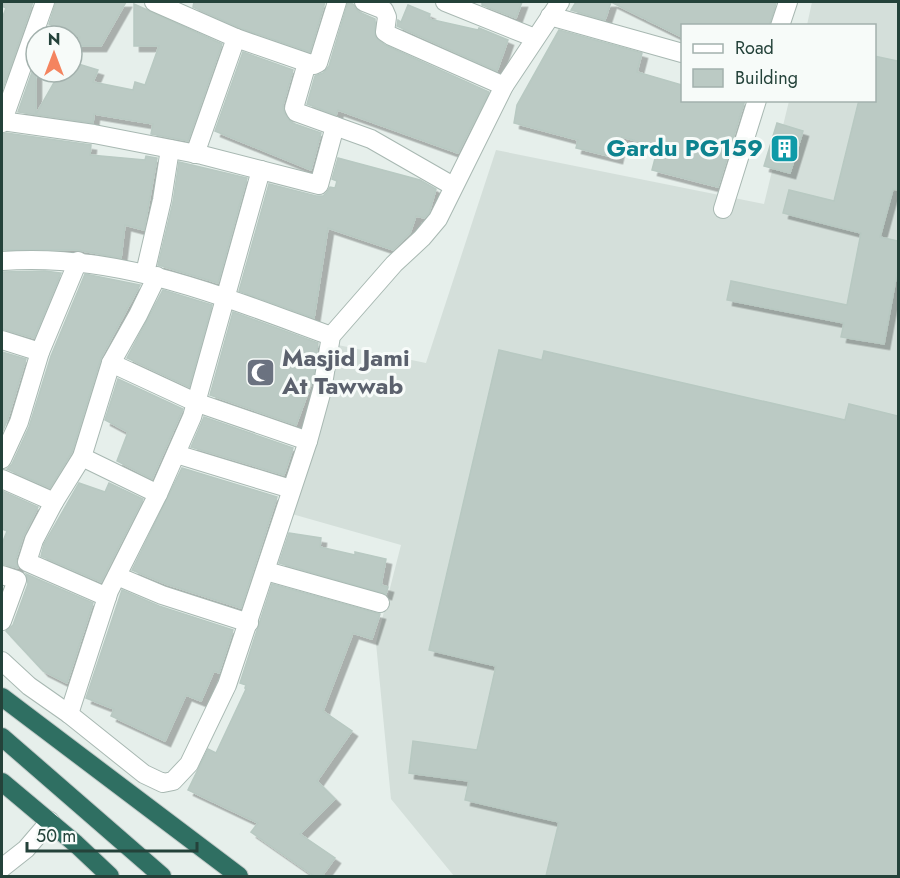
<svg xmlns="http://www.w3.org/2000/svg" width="900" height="878" font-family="Jost,sans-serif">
<defs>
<filter id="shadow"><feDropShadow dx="5.5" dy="5.5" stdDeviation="0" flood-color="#0004"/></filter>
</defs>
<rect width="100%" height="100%" fill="#e6efeb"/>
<polygon fill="#d4dfda" points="812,2 898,2 898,876 454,876 391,799 376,643 401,545 292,514 328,343 426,363 496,150 764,204 789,101 874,100 874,26 807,25"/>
<g fill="#bbcac4" stroke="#b8c9c2" stroke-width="1.5" filter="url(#shadow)">
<polygon points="2,2 33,2 2,91 2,19 6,8 2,6"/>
<polygon points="56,2 126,2 101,46 74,46 80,37 49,24"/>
<polygon points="194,2 325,2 310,52 240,28 193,7"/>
<polygon points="348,2 353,4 359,12 375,19 375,36 385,45 489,92 458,153 338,110 336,115 307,104 315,76 323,73 329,66"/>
<polygon points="482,2 522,2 516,18 482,5"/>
<polygon points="576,2 771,2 776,3 769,26 682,26 682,37 611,2 605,20 571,10"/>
<polygon points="134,4 222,44 188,141 151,134 153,124 94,114 93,123 18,112 36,61 36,114 60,72 72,72 72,62 98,70 93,82 133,90 135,82 145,85 159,46 134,46"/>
<polygon points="408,5 430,14 429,19 478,30 479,28 508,40 497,71 397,26 398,20 401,22"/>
<polygon points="559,30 642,53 637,72 682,85 682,100 745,100 718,187 652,170 658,147 622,137 617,158 576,148 578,140 514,123 517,105"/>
<polygon points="243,52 293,70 283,105 284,112 292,123 321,133 311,170 215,131"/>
<polygon points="874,56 898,61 898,190 893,189 880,237 898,241 898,267 884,344 841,337 844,323 727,300 731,281 847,305 861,233 783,213 789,190 834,201 859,100 874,100"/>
<polygon points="777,123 803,131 790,173 764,166"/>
<polygon points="6,133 91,145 90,155 145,160 146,156 157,158 144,230 125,225 121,258 77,250 2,250 2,134"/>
<polygon points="338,158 420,180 436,189 429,213 424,218 416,216 410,233 393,250 328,228 314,318 239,291 269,184 316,196 323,196 327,192 330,187 335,188 337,181 332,179"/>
<polygon points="179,162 247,178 218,283 158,265 173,202"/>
<polygon points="45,271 61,273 34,338 2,329 2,272"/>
<polygon points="85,274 140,285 101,358 72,452 50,488 7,469 12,464 29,427 51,356"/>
<polygon points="163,290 212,305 189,387 127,358"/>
<polygon points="233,312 318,343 313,379 296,425 210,395"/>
<polygon points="499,350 542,360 544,351 845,420 849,404 898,416 898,876 546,876 559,822 465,800 469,781 409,773 413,741 477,750 496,666 429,650"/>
<polygon points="2,352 26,359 8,418 2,433"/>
<polygon points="118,379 183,409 152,479 117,461 128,432 105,420"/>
<polygon points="204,417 293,448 284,475 191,447"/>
<polygon points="182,468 277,497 241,608 166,584 132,570"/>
<polygon points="79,483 105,492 109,483 143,499 101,582 41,556 44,544"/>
<polygon points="2,491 38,507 23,537 16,559 18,568 2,564 2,544 7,531 2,529"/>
<polygon points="289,533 321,538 320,547 355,555 355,552 386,559 381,585 388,587 386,594 279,563"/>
<polygon points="26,574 93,603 67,683 43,671 6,631 13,625 28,584"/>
<polygon points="272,584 380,614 372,639 353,633 323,711 352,731 317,781 335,799 300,834 335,858 322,876 314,876 251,832 258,823 188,790 208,749 216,753 246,689 245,688 246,685 240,683"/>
<polygon points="122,590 159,606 233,630 219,673 214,671 201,701 186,695 165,741 111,716 114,709 86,698"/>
</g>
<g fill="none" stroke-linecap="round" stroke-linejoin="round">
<defs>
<g id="street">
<polyline points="154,2 236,38"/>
<polyline points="364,2 384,10 387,17 385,32 391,36 504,86"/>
<polyline points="445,2 535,38"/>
<polyline points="550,16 682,53"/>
<polyline points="780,26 788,2"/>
<polyline points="307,63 294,108 296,112 371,139 453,186"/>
<polyline points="2,121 94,134 202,155 319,185 335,126"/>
<polyline points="2,123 45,2"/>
<polyline points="195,154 236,38 314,65 318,63 337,2"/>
<polyline points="723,209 757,100"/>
<path d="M 2,261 C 118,252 224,297 331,336"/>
<polyline points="145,273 162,200 170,149"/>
<polyline points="2,340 40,352"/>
<polyline points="111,363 195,402 308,441"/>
<polyline points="176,454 291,489"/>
<polyline points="82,457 158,494"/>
<polyline points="2,459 19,422 40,352 78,261"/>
<polyline points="2,479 54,502"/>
<polyline points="266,571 380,603"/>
<polyline points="2,575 17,580 2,621"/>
<polyline points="117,576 162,595 249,623"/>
<polyline points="107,597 27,562 34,540 54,502 82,457 111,363 138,315 157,276"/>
<polyline points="2,661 29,686 69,714 144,774 163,783 173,781 189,764 227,685 308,441 322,390 331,336 394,264 422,238 438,219 504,86 560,2"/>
<polyline points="69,714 109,591 158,494 192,417 261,170"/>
<polyline points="2,868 26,849 50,821"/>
</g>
<g id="highway">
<polyline points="2,697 239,876"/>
<polyline points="2,737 162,876"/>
<polyline points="2,782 76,844 110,876"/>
</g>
</defs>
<use href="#street" stroke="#a8b8b2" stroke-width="20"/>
<use href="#highway" stroke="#c2cac8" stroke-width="20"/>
<use href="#street" stroke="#fff" stroke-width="18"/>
<use href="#highway" stroke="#2f6f62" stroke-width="18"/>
</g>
<defs>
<symbol id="building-square" viewBox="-11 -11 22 22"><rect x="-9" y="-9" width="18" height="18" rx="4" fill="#0f9aa8" stroke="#f7fbf9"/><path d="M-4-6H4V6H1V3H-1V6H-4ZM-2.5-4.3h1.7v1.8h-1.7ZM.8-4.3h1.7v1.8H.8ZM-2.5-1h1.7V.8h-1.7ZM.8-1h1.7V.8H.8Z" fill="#fff"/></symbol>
<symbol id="mosque-square" viewBox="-11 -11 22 22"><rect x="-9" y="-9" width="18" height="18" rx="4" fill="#6b7280" stroke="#f7fbf9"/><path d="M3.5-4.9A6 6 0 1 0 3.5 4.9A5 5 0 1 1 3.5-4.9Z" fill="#fff"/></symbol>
</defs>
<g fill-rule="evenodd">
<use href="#building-square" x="768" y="132" width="33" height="33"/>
<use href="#mosque-square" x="244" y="356" width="33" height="33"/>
</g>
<g text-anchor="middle" stroke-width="6" stroke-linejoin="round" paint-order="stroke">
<g font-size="24" font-weight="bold" fill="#0d838f" stroke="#f7fbf9" text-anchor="end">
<text x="763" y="156">Gardu PG159</text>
</g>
<g font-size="24" font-weight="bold" fill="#5b616d" stroke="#f7fbf9" text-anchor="start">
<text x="282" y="366">Masjid Jami<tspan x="282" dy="28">At Tawwab</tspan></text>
</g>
</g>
<rect width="900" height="878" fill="none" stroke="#24423a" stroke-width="6"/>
<rect x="681" y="24" width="195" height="78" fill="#f7fbf9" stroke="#a3b1ad" stroke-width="1.5"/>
<rect x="693" y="44" width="30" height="9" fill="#ffffff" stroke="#a3b1ad" stroke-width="1.5"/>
<text x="735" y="54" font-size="18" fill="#24423a">Road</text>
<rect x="693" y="69" width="30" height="18" fill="#bbcac4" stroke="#a3b1ad" stroke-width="1.5"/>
<text x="735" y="84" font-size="18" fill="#24423a">Building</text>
<g transform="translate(54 54)"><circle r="28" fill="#f7fbf9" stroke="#a3b1ad" stroke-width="1.5"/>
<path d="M0-4.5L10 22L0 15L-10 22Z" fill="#f4845f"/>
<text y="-9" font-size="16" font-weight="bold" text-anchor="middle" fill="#24423a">N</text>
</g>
<path d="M27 842v9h170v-9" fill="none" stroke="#24423a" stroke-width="3"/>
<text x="36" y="842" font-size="18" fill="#24423a" stroke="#f7fbf9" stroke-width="4.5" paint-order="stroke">50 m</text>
</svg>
